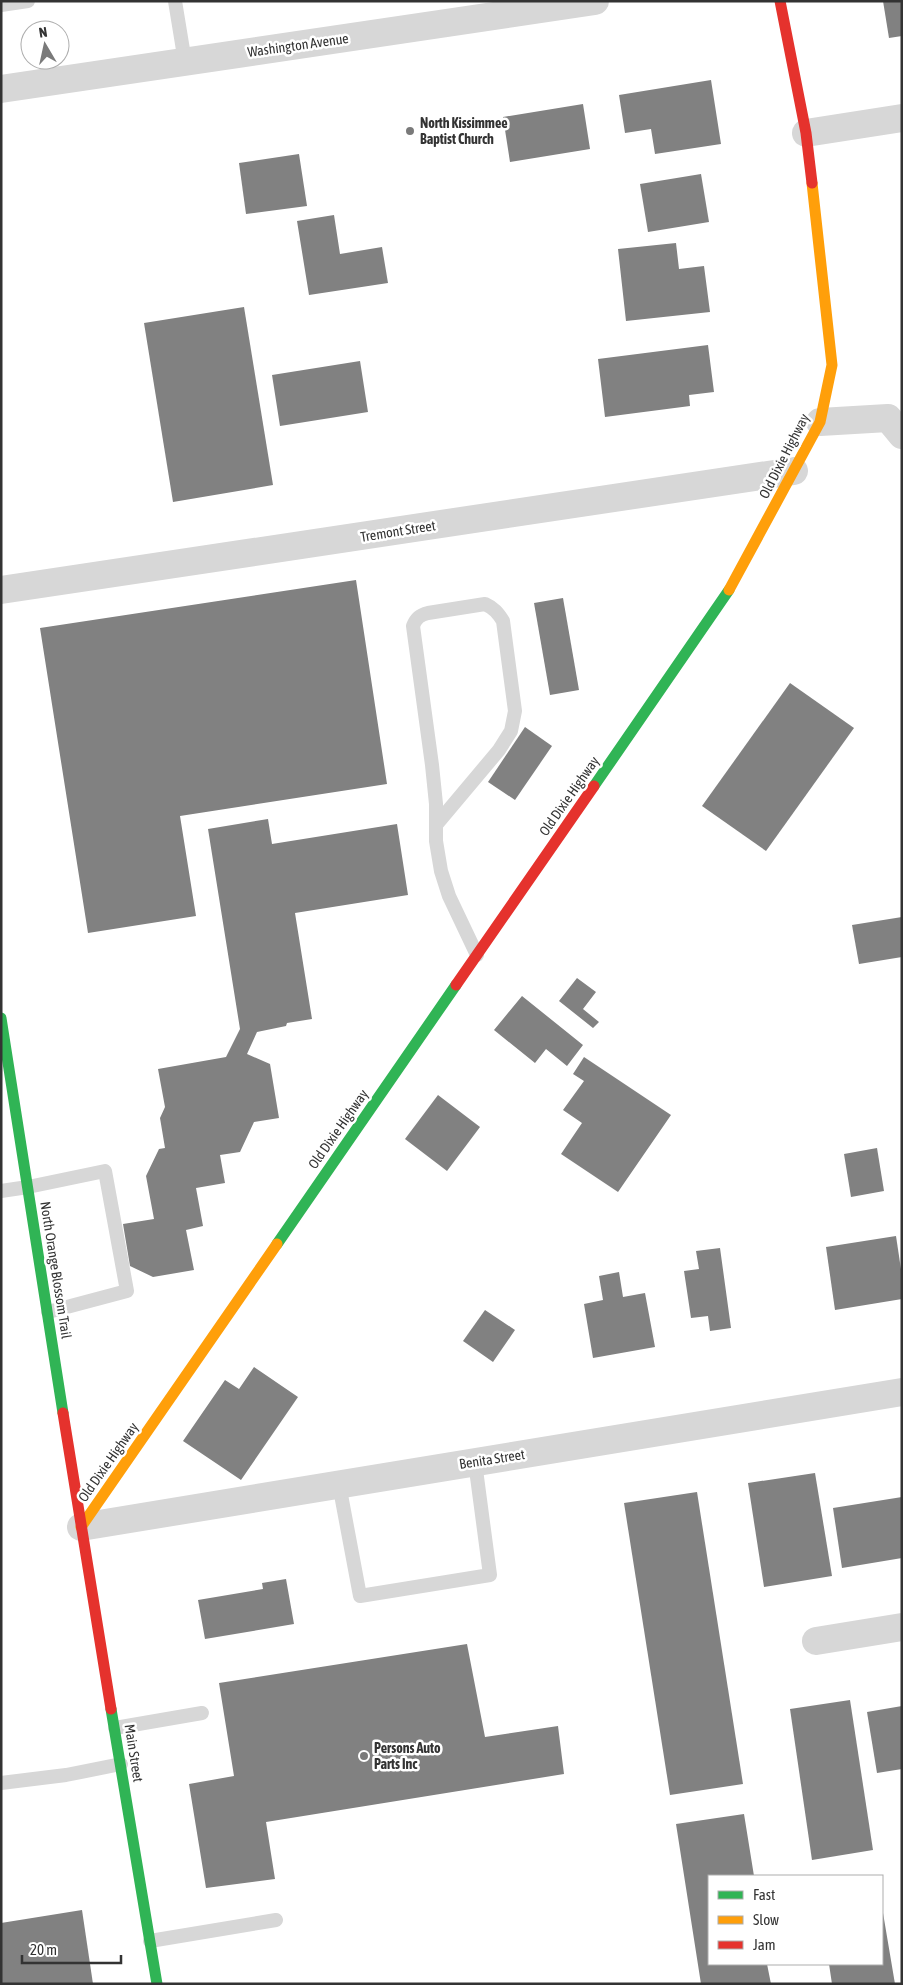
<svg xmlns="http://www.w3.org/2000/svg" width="903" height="1985" font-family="'Asap Condensed',sans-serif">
<rect width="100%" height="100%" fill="#fff"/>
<g fill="#818181">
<polygon points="883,1 902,1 902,36 889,38"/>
<polygon points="711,80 721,144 655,154 651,129 625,133 619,95"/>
<polygon points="583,104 590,149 510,162 503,117"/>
<polygon points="299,154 307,206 246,214 239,163"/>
<polygon points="701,174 709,222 648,232 640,184"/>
<polygon points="334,215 340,254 382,247 388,283 309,295 297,221"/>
<polygon points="676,243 679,269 704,266 710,312 626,321 618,249"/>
<polygon points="244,307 273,485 173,502 144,323"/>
<polygon points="708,345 714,392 689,395 690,406 605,417 598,359"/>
<polygon points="360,361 368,412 280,426 272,375"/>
<polygon points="356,580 387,784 180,816 196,916 88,933 40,628"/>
<polygon points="563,598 579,690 550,695 534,603"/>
<polygon points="790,683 854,728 766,851 702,806"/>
<polygon points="525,727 552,746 515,800 488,782"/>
<polygon points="268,819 272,844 397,824 408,895 295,913 312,1019 287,1023 286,1026 257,1032 247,1054 270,1064 279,1118 254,1122 240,1152 220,1155 225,1183 196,1188 203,1226 186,1230 194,1270 153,1277 130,1266 123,1224 154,1219 146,1176 159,1149 165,1148 160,1118 165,1107 158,1069 226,1057 240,1029 208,829"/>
<polygon points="902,917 902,957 859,964 852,925"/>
<polygon points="577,978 596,992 583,1009 599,1022 593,1028 559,1001"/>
<polygon points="522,996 583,1045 567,1066 546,1049 535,1063 494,1030"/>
<polygon points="584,1057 671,1115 618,1192 561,1154 582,1123 563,1110 584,1081 573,1074"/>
<polygon points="438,1095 480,1127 447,1171 405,1139"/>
<polygon points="877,1148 884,1191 851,1197 844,1154"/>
<polygon points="896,1236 902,1276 902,1299 835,1310 826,1247"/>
<polygon points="720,1248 731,1328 710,1331 708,1316 691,1318 684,1271 699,1269 696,1251"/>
<polygon points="619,1272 623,1297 645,1293 655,1347 593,1358 584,1304 603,1300 599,1276"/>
<polygon points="485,1310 515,1330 493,1362 463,1341"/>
<polygon points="254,1367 298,1397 241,1480 183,1441 225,1380 239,1389"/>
<polygon points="815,1473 832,1576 764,1587 748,1483"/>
<polygon points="697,1492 743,1784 670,1795 624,1503"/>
<polygon points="902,1497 902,1558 842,1568 833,1508"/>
<polygon points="286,1579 294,1624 205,1639 198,1600 263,1589 262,1583"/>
<polygon points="467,1644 485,1737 558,1726 564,1774 266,1822 275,1879 206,1888 189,1784 234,1776 219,1683"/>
<polygon points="850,1700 873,1850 812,1860 790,1709"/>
<polygon points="902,1706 902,1769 877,1773 867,1712"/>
<polygon points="744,1814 754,1876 709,1876 709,1964 767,1964 771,1984 701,1984 676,1824"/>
<polygon points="882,1907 895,1984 832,1984 829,1964 882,1964"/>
<polygon points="82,1910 93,1984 1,1984 1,1923"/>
</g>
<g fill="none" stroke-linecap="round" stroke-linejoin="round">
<g stroke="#d7d7d7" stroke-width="14">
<polyline points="175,1 185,62"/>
<polyline points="1,5 28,1"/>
<path d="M 436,825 L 499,750 L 511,731 L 515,711 L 503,621 C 498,613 494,608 485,604 L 428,613 C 420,615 416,618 413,626 L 432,765 L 436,804 L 436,841 L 441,871 L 449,896 L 477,955"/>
<polyline points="1,1191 28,1187 105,1171 127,1291 48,1312"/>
<polyline points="339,1484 360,1596 490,1575 475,1462"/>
<polyline points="115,1728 202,1713"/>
<polyline points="1,1783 66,1775 121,1764"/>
<polyline points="150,1941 276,1920"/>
</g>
<g stroke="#d7d7d7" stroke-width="28">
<polyline points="1,89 595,1"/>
<polyline points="806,133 902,118"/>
<polyline points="820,422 888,418 902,435"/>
<polyline points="1,590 794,471"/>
<polyline points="81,1527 902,1392"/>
<polyline points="816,1641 902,1627"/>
</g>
<g stroke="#30b455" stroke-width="11">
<polyline points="594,786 729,590"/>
<polyline points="1,1018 63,1413"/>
<polyline points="277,1244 456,985"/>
<polyline points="111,1709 157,1984"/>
</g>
<g stroke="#ff9f0a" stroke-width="11">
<polyline points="729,590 820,422 832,365 812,183"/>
<polyline points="81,1527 277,1244"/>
</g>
<g stroke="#e5322d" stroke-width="11">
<polyline points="780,1 806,133 812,183"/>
<polyline points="456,985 594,786"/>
<polyline points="63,1413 111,1709"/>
</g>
</g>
<g fill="#7a7a7a" stroke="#fff" stroke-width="2">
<circle cx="410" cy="131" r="5"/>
<circle cx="364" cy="1756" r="5"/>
</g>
<g text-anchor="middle" stroke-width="5" stroke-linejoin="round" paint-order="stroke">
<g font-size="14" fill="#333" stroke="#fff">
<text transform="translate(298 45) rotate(-8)" y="5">Washington Avenue</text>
<text transform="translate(784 456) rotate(-63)" y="5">Old Dixie Highway</text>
<text transform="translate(398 531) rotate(-9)" y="5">Tremont Street</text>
<text transform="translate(569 796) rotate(-55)" y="5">Old Dixie Highway</text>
<text transform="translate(338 1129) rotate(-55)" y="5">Old Dixie Highway</text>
<text transform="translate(56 1270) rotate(81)" y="5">North Orange Blossom Trail</text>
<text transform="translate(492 1459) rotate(-9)" y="5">Benita Street</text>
<text transform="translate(108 1462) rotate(-55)" y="5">Old Dixie Highway</text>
<text transform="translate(134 1753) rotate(81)" y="5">Main Street</text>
</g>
<g font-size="14" font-weight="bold" fill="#333" stroke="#fff" text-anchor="start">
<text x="420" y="128">North Kissimmee<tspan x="420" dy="16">Baptist Church</tspan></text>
<text x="374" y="1753">Persons Auto<tspan x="374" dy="16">Parts Inc</tspan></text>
</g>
</g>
<rect width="903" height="1985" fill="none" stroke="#333333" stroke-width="5"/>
<rect x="708" y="1875" width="175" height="90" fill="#ffffff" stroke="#adadad"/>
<rect x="718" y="1891" width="25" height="8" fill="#30b455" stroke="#adadad"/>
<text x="753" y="1900" font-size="15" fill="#333333">Fast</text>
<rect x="718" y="1916" width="25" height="8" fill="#ff9f0a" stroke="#adadad"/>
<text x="753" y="1925" font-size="15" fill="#333333">Slow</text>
<rect x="718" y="1941" width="25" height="8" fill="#e5322d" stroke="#adadad"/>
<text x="753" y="1950" font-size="15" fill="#333333">Jam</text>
<g transform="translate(45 45) rotate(351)"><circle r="24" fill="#ffffff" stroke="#adadad"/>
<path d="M0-4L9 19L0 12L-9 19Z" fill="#7a7a7a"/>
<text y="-8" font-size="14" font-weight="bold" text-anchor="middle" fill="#333333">N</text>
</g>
<path d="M22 1955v8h99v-8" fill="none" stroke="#333333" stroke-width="2.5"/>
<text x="30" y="1955" font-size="15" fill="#333333" stroke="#ffffff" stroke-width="4" paint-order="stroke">20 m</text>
</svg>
